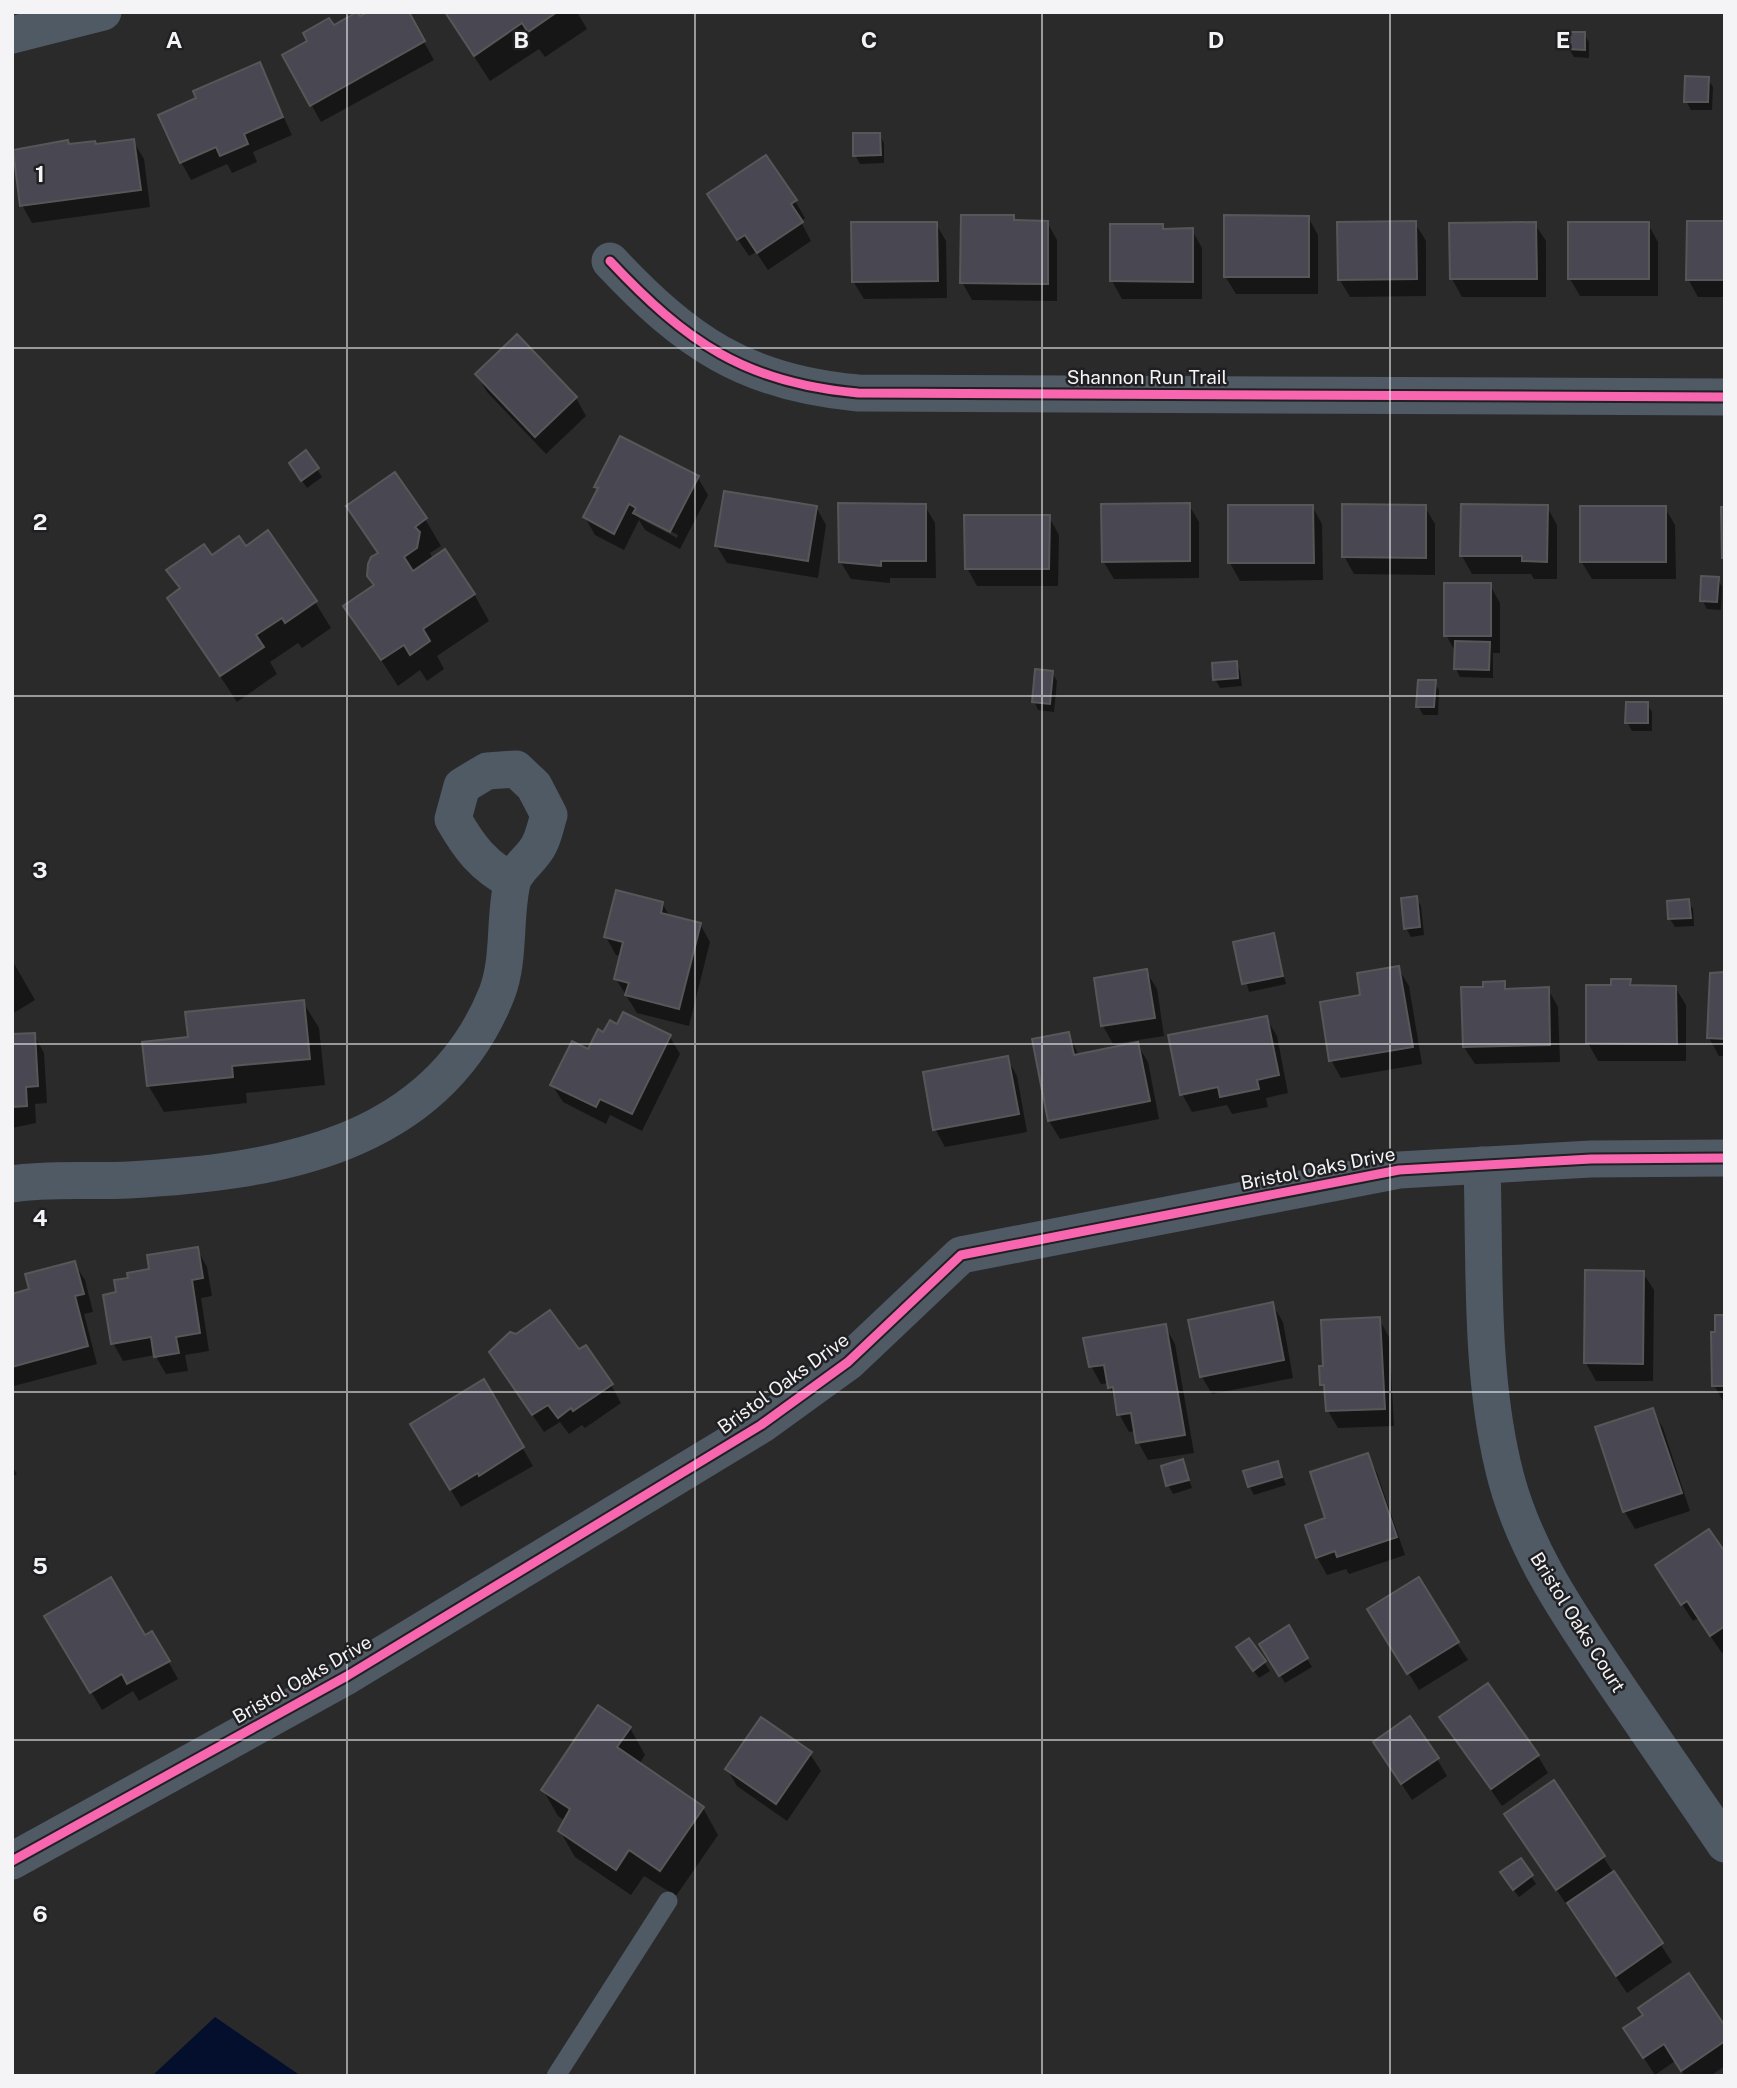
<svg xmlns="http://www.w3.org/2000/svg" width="1737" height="2088" font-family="'Public Sans',sans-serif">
<rect width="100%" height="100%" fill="#2a2a2b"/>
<polygon fill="#040f2d" points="215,2017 301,2076 152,2076"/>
<g fill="#0007" fill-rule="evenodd">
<polygon points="407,12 434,60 321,122 284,56 333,28 360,19"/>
<polygon points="445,12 577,12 587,29 545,57 539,49 490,81"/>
<polygon points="1584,34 1589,42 1589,58 1574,57 1569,49"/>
<polygon points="259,64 292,135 253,152 257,162 232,173 227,164 191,180 181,162 199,99"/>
<polygon points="1708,79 1713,87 1712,110 1691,110 1686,101"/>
<polygon points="879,134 884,143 884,163 860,164 855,155"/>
<polygon points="133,141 144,159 150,207 32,223 22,205 69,145"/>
<polygon points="795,201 805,218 801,222 811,241 768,270 756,252 749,256 719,212"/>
<polygon points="1013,217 1016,222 1047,222 1057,240 1057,301 972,300 962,282"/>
<polygon points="1308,217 1318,235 1318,294 1236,294 1225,276"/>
<polygon points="1415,223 1426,241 1426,296 1350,297 1340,280"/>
<polygon points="1725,223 1725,297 1698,297 1688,279"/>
<polygon points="936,224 946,241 947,298 864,299 853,281"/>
<polygon points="1535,224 1546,241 1546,297 1462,297 1452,279"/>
<polygon points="1648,224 1658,242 1658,296 1580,296 1570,279"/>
<polygon points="1162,226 1165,230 1192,230 1202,248 1202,299 1122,299 1112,281"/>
<polygon points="517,337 576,398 586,416 546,454 487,392 477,375"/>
<polygon points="306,453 322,477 307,488 296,472"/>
<path d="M 698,478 L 708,495 L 680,549 L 645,530 L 639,520 L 624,550 L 595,535 L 585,517 L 599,491 L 596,487 ZM 639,514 L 678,535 L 677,538 L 639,518 Z"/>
<polygon points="1189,505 1199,522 1199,578 1114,579 1103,561"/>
<polygon points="348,506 425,519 441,546 430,553 433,559 474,594 489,621 437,656 444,669 427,681 420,670 398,686 346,606 375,586 378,554"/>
<polygon points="925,506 935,523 936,578 890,578 890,583 851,579 840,561"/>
<polygon points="1312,506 1322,524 1323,580 1240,581 1230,563 1229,507"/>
<polygon points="816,507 826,525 818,578 727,563 716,545"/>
<polygon points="1425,507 1435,524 1435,575 1354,574 1344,556"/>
<polygon points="1547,507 1557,525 1557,579 1534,579 1531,574 1472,574 1462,556"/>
<polygon points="1665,508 1675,525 1676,579 1592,579 1581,561"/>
<polygon points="1049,517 1059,535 1058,586 977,586 967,568"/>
<polygon points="245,548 315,602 331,628 302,648 298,643 270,662 277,674 237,702 169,598 180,590 169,570"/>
<polygon points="1718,579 1722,587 1721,610 1707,609 1702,600"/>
<polygon points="1490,585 1500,603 1500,653 1493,653 1493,678 1460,677 1456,669 1456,653 1446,635"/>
<polygon points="1236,662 1240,671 1242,686 1220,688 1215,679"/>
<polygon points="1052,673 1057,681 1054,712 1038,710 1034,701"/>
<polygon points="1434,682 1439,690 1438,715 1423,715 1418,706"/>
<polygon points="1647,704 1652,712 1652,731 1632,731 1627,722"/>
<polygon points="1416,898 1421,906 1424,935 1411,937 1406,928"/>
<polygon points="1688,901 1693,909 1694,926 1675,927 1670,919"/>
<polygon points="662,903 670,917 700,924 710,942 689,1026 637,1013 616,979 622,956 616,955 606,937"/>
<polygon points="1273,935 1286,984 1249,992 1236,943"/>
<polygon points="12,960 35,1000 12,1014"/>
<polygon points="1398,968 1409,986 1422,1064 1341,1078 1331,1060 1362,996"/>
<polygon points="1146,971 1157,989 1164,1036 1113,1044 1103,1026 1096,979"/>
<polygon points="1725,974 1725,1056 1719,1056 1709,1038"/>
<polygon points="1630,981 1633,987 1675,987 1686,1005 1686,1061 1598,1061 1588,1043 1613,987"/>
<polygon points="1504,983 1508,990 1548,989 1558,1007 1560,1062 1475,1064 1464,1047 1484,988"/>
<polygon points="303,1002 319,1028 325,1085 246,1093 247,1103 164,1112 148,1085 190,1038"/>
<polygon points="1266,1018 1277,1036 1288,1093 1266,1098 1268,1107 1232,1114 1227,1105 1192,1112 1182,1094"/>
<polygon points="1068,1033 1079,1056 1137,1044 1148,1062 1159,1119 1060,1139 1049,1121 1034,1041"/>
<polygon points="34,1035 44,1053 47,1103 35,1104 36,1123 12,1128 12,1036"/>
<polygon points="670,1037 680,1054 642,1131 610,1115 606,1124 563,1102 552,1085 589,1051"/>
<polygon points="1007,1058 1017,1076 1027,1132 945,1147 935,1129"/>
<polygon points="197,1249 207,1267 212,1296 201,1298 209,1351 185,1355 188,1371 166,1374 155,1355 123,1361 113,1343 118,1293"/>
<polygon points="74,1263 85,1280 93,1312 84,1314 97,1364 14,1386 12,1298 31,1290"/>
<polygon points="1643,1273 1654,1290 1653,1381 1596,1381 1586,1363"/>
<polygon points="1272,1304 1283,1322 1293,1378 1212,1394 1202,1377"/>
<polygon points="1725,1316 1725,1403 1724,1403 1714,1385 1717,1334"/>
<polygon points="1379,1319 1389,1337 1394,1426 1338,1428 1328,1411 1327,1393 1322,1385"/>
<polygon points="1165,1326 1175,1344 1194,1453 1148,1460 1138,1442 1136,1431 1129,1432 1119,1414 1109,1383 1101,1384 1091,1366"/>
<polygon points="579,1352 611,1385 621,1403 585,1428 582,1425 569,1434 560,1422 544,1432 502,1370"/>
<polygon points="484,1382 533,1466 461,1507 412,1425"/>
<polygon points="1652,1410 1663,1428 1690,1511 1635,1529 1625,1512 1597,1428"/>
<polygon points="1367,1455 1377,1473 1405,1555 1349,1574 1346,1569 1327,1575 1317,1557 1327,1520"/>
<polygon points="1182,1461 1192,1488 1173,1494 1168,1485"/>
<polygon points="1277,1463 1286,1485 1254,1495 1249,1486"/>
<polygon points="12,1466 17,1474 12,1477"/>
<polygon points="1725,1555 1725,1651 1722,1653 1698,1618 1693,1621 1668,1583"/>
<polygon points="46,1616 144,1638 152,1633 178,1679 139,1701 133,1691 102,1710"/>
<polygon points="1380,1627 1457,1643 1468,1660 1419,1690"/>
<polygon points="1288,1628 1312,1667 1285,1683 1261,1644"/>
<polygon points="1249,1640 1270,1671 1259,1678 1243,1656"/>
<polygon points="1441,1718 1538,1756 1548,1773 1502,1806"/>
<polygon points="630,1728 645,1755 639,1764 703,1808 718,1835 676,1896 644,1876 631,1895 575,1857 560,1831 565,1821 558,1816 543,1790"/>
<polygon points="1375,1743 1437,1759 1447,1776 1412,1800"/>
<polygon points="810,1754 821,1771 787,1821 737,1786 727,1769"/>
<polygon points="1517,1832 1603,1857 1672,1962 1627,1993"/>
<polygon points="1520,1860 1536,1884 1519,1897 1507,1881"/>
<polygon points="1725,2029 1725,2066 1710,2076 1685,2076 1675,2061 1655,2075 1636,2046"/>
</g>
<g fill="#494752" stroke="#575758" stroke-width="2">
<polygon points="357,12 360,16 368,12 409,12 425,41 310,106 282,55 307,41 303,33 329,18 334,25"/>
<polygon points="445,12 557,12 528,32 522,23 474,56"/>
<polygon points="1568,32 1585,32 1585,50 1567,49"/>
<polygon points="260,62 283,117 244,134 248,144 220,156 216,147 180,163 158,115 196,98 193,91"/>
<polygon points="1685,76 1709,77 1708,102 1684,102"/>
<polygon points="853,133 880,133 881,155 853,156"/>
<polygon points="134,139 141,190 20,206 13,150 68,140 69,144 95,141 96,144"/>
<polygon points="766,155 797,200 791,204 803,222 757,253 745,235 737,240 707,194"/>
<polygon points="961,215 1014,215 1014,220 1048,221 1048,284 960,283"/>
<polygon points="1224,215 1309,216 1309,277 1224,277"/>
<polygon points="1416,221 1417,279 1338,280 1337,222"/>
<polygon points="1687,221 1725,221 1725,280 1686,280"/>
<polygon points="851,222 937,222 938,281 852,282"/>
<polygon points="1536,222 1537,279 1450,279 1449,223"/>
<rect x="1568" y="222" width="81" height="57"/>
<polygon points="1110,224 1163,224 1163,229 1193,228 1193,282 1110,281"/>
<polygon points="517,334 577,397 535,437 475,374"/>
<polygon points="620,436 699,476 670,532 633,513 636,508 629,504 614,534 583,517 598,488 594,487"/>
<polygon points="306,450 319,468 301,481 289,463"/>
<polygon points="395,472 427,518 415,527 420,532 417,548 404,557 413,571 445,549 475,594 423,629 430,641 410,655 404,645 381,660 343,606 374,585 367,576 368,564 371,557 378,553 346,506"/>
<polygon points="724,491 817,506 808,561 715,546"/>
<polygon points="838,503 926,504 926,561 881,561 881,566 839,562"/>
<polygon points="1190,503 1190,561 1102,562 1101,504"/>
<polygon points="1342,504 1426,505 1426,558 1342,557"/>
<polygon points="1461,504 1548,505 1547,562 1522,561 1522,556 1460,556"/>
<polygon points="1228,505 1313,505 1314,563 1228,563"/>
<rect x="1580" y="506" width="86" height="56"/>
<polygon points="1721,507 1725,507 1725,558 1722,558"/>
<polygon points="964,515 1050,515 1049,569 965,569"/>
<polygon points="268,530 317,601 285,623 282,618 256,635 264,647 220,676 167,598 180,588 166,570 204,544 212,555 239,536 246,546"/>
<polygon points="1701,576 1719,577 1717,602 1700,601"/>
<rect x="1444" y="583" width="47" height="53"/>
<polygon points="1455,641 1490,642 1489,670 1454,669"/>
<polygon points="1237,661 1238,678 1213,680 1212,663"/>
<polygon points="1035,669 1053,671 1050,704 1032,702"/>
<polygon points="1418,680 1436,680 1434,707 1416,707"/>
<polygon points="1626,702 1648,702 1648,723 1625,723"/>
<polygon points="616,890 663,902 661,913 701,923 679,1009 625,995 629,983 614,979 623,942 604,937"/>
<polygon points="1417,896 1420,927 1404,929 1401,898"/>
<polygon points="1689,899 1691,918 1668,919 1667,901"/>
<polygon points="1274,933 1283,976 1242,984 1233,942"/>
<polygon points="1399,966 1413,1047 1329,1061 1320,1002 1360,995 1357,973"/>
<polygon points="1147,969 1155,1018 1101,1026 1094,978"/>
<polygon points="1725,972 1725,1039 1707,1038 1710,973"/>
<polygon points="1611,979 1631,979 1630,985 1676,986 1677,1044 1586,1043 1586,985 1611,985"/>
<polygon points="1505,981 1505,989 1549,987 1550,1045 1463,1047 1461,987 1483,987 1483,982"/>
<polygon points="304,1000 310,1059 232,1066 233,1077 147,1086 142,1042 188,1037 185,1012"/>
<polygon points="623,1012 671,1035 632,1114 600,1099 596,1107 550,1085 572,1041 588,1049 598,1029 603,1032 610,1020 617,1024"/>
<polygon points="1267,1016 1279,1075 1257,1080 1259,1089 1220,1097 1218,1087 1180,1095 1168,1035"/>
<polygon points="1069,1032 1074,1055 1138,1042 1150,1101 1048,1121 1032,1039"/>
<polygon points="35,1033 38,1086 26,1087 27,1106 12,1107 12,1034"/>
<polygon points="1008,1056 1019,1114 933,1130 923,1072"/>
<polygon points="198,1247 203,1278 192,1280 200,1333 176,1337 179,1353 154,1357 151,1337 111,1344 103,1295 116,1292 114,1280 128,1278 127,1273 149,1269 147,1255"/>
<polygon points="75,1261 84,1294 75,1296 88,1346 12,1367 12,1294 29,1289 25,1274"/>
<polygon points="1585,1270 1644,1271 1643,1364 1584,1363"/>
<polygon points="1273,1302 1284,1360 1200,1377 1188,1320"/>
<polygon points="550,1310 579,1349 586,1345 613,1384 573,1411 571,1408 558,1418 548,1405 532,1415 489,1352 510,1332 516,1334"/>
<polygon points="1715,1315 1725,1315 1725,1386 1712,1386 1711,1332 1715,1332"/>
<polygon points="1380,1317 1385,1409 1326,1411 1324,1385 1320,1385 1319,1366 1323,1366 1321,1320"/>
<polygon points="1166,1324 1185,1435 1136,1443 1131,1413 1117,1415 1113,1387 1108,1388 1104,1365 1089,1367 1083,1338"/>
<polygon points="484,1379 524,1447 479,1476 478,1473 450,1490 410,1424"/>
<polygon points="1653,1408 1682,1493 1623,1512 1595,1427"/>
<polygon points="1368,1453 1397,1537 1337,1557 1335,1551 1316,1558 1305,1525 1325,1518 1310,1472"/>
<polygon points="1183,1459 1189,1480 1166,1486 1161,1466"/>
<polygon points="1278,1461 1282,1477 1248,1487 1243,1471"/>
<polygon points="1709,1529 1725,1552 1725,1626 1710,1636 1687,1601 1681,1605 1655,1565"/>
<polygon points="111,1577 145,1635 152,1631 170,1661 127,1684 122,1674 90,1693 44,1616"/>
<polygon points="1419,1577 1459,1642 1407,1674 1367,1609"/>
<polygon points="1289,1625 1308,1658 1279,1676 1259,1644"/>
<polygon points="1249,1638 1266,1661 1253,1671 1236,1647"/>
<polygon points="1488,1683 1539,1755 1491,1789 1439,1717"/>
<polygon points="598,1705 631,1727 617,1747 704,1807 660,1871 629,1850 616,1870 558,1831 570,1809 541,1790"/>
<polygon points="1410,1716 1439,1758 1401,1784 1373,1742"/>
<polygon points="761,1717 812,1752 776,1804 725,1769"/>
<polygon points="1554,1780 1605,1856 1556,1890 1504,1814"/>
<polygon points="1521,1858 1533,1875 1513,1890 1500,1872"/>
<polygon points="1614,1871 1663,1943 1616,1976 1567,1903"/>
<polygon points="1689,1973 1725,2026 1725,2041 1681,2071 1664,2044 1643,2058 1623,2028 1643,2015 1638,2008"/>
</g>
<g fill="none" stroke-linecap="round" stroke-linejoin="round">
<polyline stroke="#4f5a64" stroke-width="19" points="556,2076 668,1901"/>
<g stroke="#4f5a64" stroke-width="37">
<polyline points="12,35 103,12"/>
<path d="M 610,261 C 686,342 745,383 858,393 L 1725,397"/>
<path d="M 1482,1165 C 1485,1265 1480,1369 1503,1466 C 1522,1549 1570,1616 1617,1686 C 1653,1738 1689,1791 1725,1844"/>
<path d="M 12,1184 C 51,1178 90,1182 129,1180 C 275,1172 436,1147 497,993 C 510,959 504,918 512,883 C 515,869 533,858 539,845 C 544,836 546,824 549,815 L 534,786 L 516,769 L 487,771 L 462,786 L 453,819 C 469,847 483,866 512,881"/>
<polyline points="12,1861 347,1676 761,1425 848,1362 961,1255 1399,1170 1591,1159 1725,1158"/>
</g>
<defs>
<g id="cycleway">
<path d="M 610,261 C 686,342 745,383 858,393 L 1725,397"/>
<polyline points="12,1861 347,1676 761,1425 848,1362 961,1255 1399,1170 1591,1159 1725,1158"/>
</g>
</defs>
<use href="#cycleway" stroke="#201f22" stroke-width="13"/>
<use href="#cycleway" stroke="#f766af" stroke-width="9"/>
</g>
<path fill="none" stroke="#f4f4f6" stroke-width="2" stroke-opacity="0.55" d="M 347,12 L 347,2076M 695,12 L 695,2076M 1042,12 L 1042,2076M 1390,12 L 1390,2076M 12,348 L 1725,348M 12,696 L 1725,696M 12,1044 L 1725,1044M 12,1392 L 1725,1392M 12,1740 L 1725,1740"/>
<g text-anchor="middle" stroke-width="5" stroke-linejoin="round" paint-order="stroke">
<g font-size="19" fill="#f4f4f6" stroke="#201f22">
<text x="1147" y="384">Shannon Run Trail</text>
<text transform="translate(1318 1168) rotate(-11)" y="7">Bristol Oaks Drive</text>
<text transform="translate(783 1383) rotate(-36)" y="7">Bristol Oaks Drive</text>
<text transform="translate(1578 1622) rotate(58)" y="7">Bristol Oaks Court</text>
<text transform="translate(302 1679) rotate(-30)" y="7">Bristol Oaks Drive</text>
</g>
</g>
<g font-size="23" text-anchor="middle" font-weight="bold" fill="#f4f4f6" stroke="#201f22" stroke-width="5" stroke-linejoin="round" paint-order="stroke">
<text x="174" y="48">A</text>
<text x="521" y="48">B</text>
<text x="869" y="48">C</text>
<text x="1216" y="48">D</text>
<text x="1563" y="48">E</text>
<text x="40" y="182">1</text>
<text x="40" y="530">2</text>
<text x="40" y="878">3</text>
<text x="40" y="1226">4</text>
<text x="40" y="1574">5</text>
<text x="40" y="1922">6</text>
</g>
<rect width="1737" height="2088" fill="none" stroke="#f4f4f6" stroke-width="28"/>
</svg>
